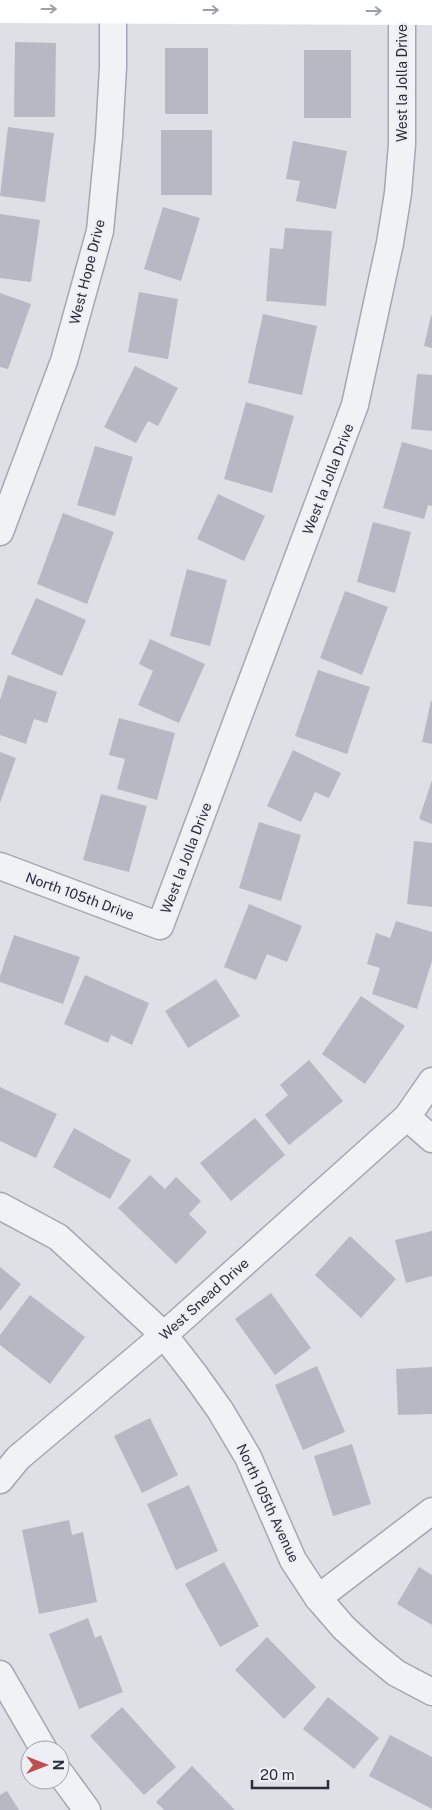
<svg xmlns="http://www.w3.org/2000/svg" width="432" height="1810" font-family="'Public Sans',sans-serif">
<rect width="100%" height="100%" fill="#dfe0e6"/>
<g fill="#b6b9c3">
<polygon points="15,42 56,43 55,117 14,117"/>
<rect x="165" y="48" width="43" height="66"/>
<rect x="304" y="50" width="47" height="68"/>
<polygon points="8,127 54,133 45,202 0,196"/>
<rect x="161" y="130" width="51" height="65"/>
<polygon points="293,141 347,151 336,209 296,201 300,181 286,179"/>
<polygon points="163,207 200,218 181,281 144,269"/>
<polygon points="0,214 40,220 31,282 0,278"/>
<polygon points="285,228 332,231 326,306 266,301 270,248 283,249"/>
<polygon points="139,292 178,299 168,359 128,352"/>
<polygon points="0,293 31,304 8,369 0,367"/>
<polygon points="263,314 317,326 302,395 248,383"/>
<polygon points="431,316 432,316 432,348 424,346"/>
<polygon points="135,366 178,388 158,426 148,421 136,443 104,427"/>
<polygon points="417,374 432,375 432,431 411,429"/>
<polygon points="246,402 294,416 272,493 224,479"/>
<polygon points="402,442 432,450 432,506 428,505 424,519 383,508"/>
<polygon points="95,446 133,457 115,516 77,505"/>
<polygon points="218,494 265,516 244,561 197,539"/>
<polygon points="63,513 114,532 87,604 37,584"/>
<polygon points="373,522 411,532 395,593 357,582"/>
<polygon points="187,569 227,580 210,646 170,636"/>
<polygon points="345,591 388,607 362,675 320,658"/>
<polygon points="36,598 86,620 62,676 11,654"/>
<polygon points="150,639 205,664 179,723 138,705 153,671 139,664"/>
<polygon points="318,670 370,687 347,754 295,736"/>
<polygon points="8,675 57,692 47,723 34,719 26,744 0,735 0,700"/>
<polygon points="431,701 432,701 432,744 422,742"/>
<polygon points="119,718 175,733 157,800 117,789 125,759 109,755"/>
<polygon points="293,750 341,773 329,798 315,792 301,822 267,806"/>
<polygon points="0,752 16,758 0,803"/>
<polygon points="432,780 432,824 419,819"/>
<polygon points="101,794 147,806 129,872 83,860"/>
<polygon points="259,822 301,835 281,901 239,888"/>
<polygon points="414,841 432,843 432,907 407,904"/>
<polygon points="249,904 302,926 287,962 267,954 256,980 224,967"/>
<polygon points="396,921 432,932 432,961 417,1009 372,994 380,968 367,964 376,933 390,938"/>
<polygon points="14,935 80,957 63,1004 0,982 0,976"/>
<polygon points="85,975 149,1003 132,1045 111,1035 108,1043 64,1024"/>
<polygon points="216,979 240,1016 188,1048 165,1011"/>
<polygon points="361,996 405,1026 365,1084 322,1054"/>
<polygon points="309,1060 343,1101 289,1145 265,1115 288,1095 280,1085"/>
<polygon points="0,1087 57,1114 36,1158 0,1141"/>
<polygon points="255,1118 285,1155 231,1201 200,1163"/>
<polygon points="74,1128 131,1160 110,1199 53,1167"/>
<polygon points="150,1175 165,1189 176,1177 201,1201 189,1214 207,1232 176,1264 118,1208"/>
<polygon points="432,1231 432,1276 406,1283 395,1240"/>
<polygon points="350,1236 396,1279 361,1318 315,1275"/>
<polygon points="0,1267 21,1284 0,1311"/>
<polygon points="271,1293 311,1348 275,1375 235,1319"/>
<polygon points="30,1295 85,1337 50,1384 0,1345 0,1335"/>
<polygon points="317,1366 345,1432 303,1450 275,1385"/>
<polygon points="432,1367 432,1414 398,1415 396,1369"/>
<polygon points="150,1418 178,1475 142,1493 114,1436"/>
<polygon points="352,1444 371,1504 333,1516 314,1456"/>
<polygon points="189,1485 218,1551 176,1570 147,1504"/>
<polygon points="69,1520 72,1535 83,1532 97,1602 39,1614 22,1530"/>
<polygon points="224,1562 259,1626 220,1647 185,1584"/>
<polygon points="419,1567 432,1575 432,1625 397,1604"/>
<polygon points="88,1618 95,1638 101,1635 123,1692 79,1709 49,1634"/>
<polygon points="267,1637 316,1687 284,1719 235,1670"/>
<polygon points="328,1697 379,1738 354,1769 303,1729"/>
<polygon points="122,1707 176,1767 144,1795 90,1736"/>
<polygon points="390,1735 432,1757 432,1809 369,1776"/>
<polygon points="192,1766 235,1810 164,1810 156,1802"/>
<polygon points="7,1791 19,1810 0,1810 0,1795"/>
</g>
<g fill="none" stroke-linecap="round" stroke-linejoin="round">
<defs>
<g id="street">
<polyline points="0,532 64,361 100,231 109,137 113,67 113,0"/>
<polyline points="0,866 160,926 355,405 390,243 398,193 402,144 402,11"/>
<polyline points="407,1117 432,1139"/>
<polyline points="0,1206 58,1237 164,1335 195,1375 220,1410 248,1457 293,1560 318,1598 344,1628 368,1650 396,1673 432,1692"/>
<polyline points="0,1480 18,1458 164,1335 407,1117 432,1081"/>
<polyline points="318,1598 432,1511"/>
<polyline points="0,1674 44,1750"/>
<polyline points="60,1773 87,1810"/>
</g>
</defs>
<use href="#street" stroke="#a5a7b0" stroke-width="29"/>
<use href="#street" stroke="#f1f2f5" stroke-width="26"/>
<polyline stroke="#fff" stroke-width="28" points="0,9 432,11"/>
</g>
<defs><path id="oneway-shaft" d="M-6 0H5M1.5-3L5.5 0L1.5 3" fill="none" stroke-width="1.6" stroke-linecap="round" stroke-linejoin="round" transform="scale(1.25)"/></defs>
<g stroke="#9fa0a7">
<use href="#oneway-shaft" transform="translate(49 9)"/>
<use href="#oneway-shaft" transform="translate(211 10)"/>
<use href="#oneway-shaft" transform="translate(374 11)"/>
</g>
<g text-anchor="middle" stroke-width="4.5" stroke-linejoin="round" paint-order="stroke">
<g font-size="14" fill="#292d3c" stroke="#eeeff4">
<text transform="translate(402 83) rotate(-90)" y="5">West la Jolla Drive</text>
<text transform="translate(87 272) rotate(-76)" y="5">West Hope Drive</text>
<text transform="translate(328 479) rotate(-69)" y="5">West la Jolla Drive</text>
<text transform="translate(186 858) rotate(-69)" y="5">West la Jolla Drive</text>
<text transform="translate(80 896) rotate(20)" y="5">North 105th Drive</text>
<text transform="translate(204 1299) rotate(-42)" y="5">West Snead Drive</text>
<text transform="translate(268 1503) rotate(65)" y="5">North 105th Avenue</text>
</g>
</g>
<g transform="translate(45 1765) rotate(90)"><circle r="24" fill="#eeeff4" stroke="#9fa1aa"/>
<path d="M0-4L9 19L0 12L-9 19Z" fill="#c0504f"/>
<text y="-8" font-size="14" font-weight="bold" text-anchor="middle" fill="#292d3c">N</text>
</g>
<path d="M252 1780v8h76v-8" fill="none" stroke="#292d3c" stroke-width="2.5"/>
<text x="260" y="1780" font-size="15" fill="#292d3c" stroke="#eeeff4" stroke-width="4" paint-order="stroke">20 m</text>
</svg>
